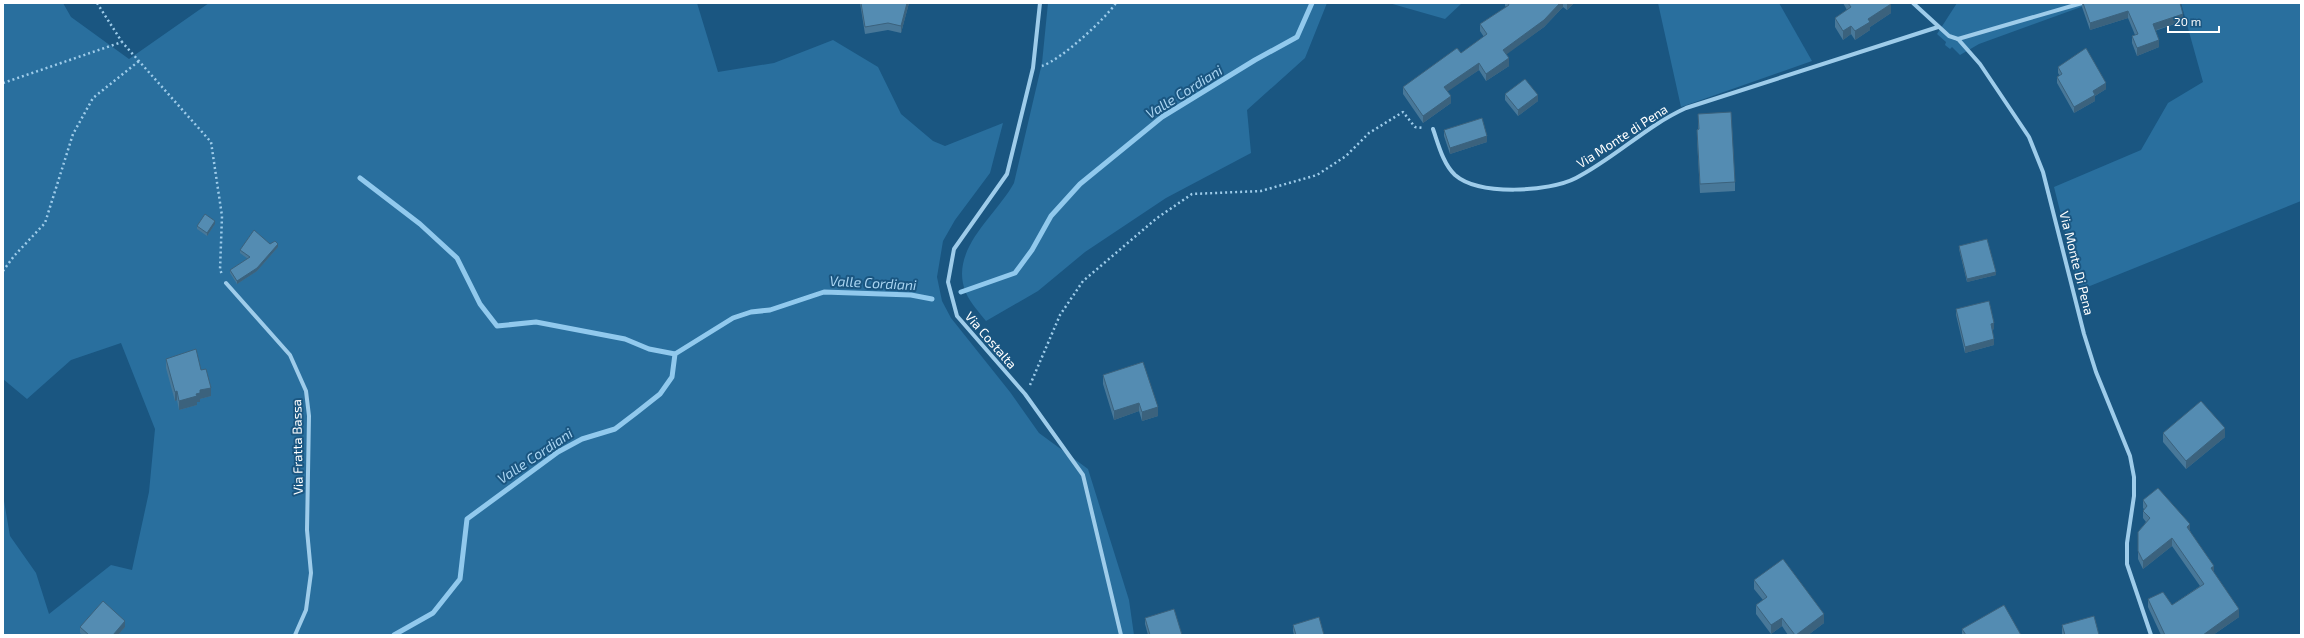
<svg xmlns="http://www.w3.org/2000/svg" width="2304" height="638" font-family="'Exo 2',sans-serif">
<rect width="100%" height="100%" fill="#1a5681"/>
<g fill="#296f9e">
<polygon points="3,3 63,3 71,17 129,59 209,3 697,3 718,72 774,63 833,40 878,67 901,114 933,141 945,146 1003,123 990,173 955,220 943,241 937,277 942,301 951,318 1010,392 1039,433 1088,469 1129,600 1134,635 3,635 3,495 10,536 36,573 49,614 111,565 132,570 149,492 155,429 121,343 71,360 27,399 3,379"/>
<path d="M 1048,3 L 1327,3 L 1305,58 L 1247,110 L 1251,153 L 1166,198 L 1085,252 L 1038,291 L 986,321 C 979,312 971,304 966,293 C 948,250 996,216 1014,183 L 1042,63 Z"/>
<polygon points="1389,3 1462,3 1445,19"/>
<polygon points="1658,3 1779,3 1812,61 1681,107"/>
<polygon points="1957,3 2092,3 1979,44 1960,55 1952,47 1950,49 1945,45 1946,42 1937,34"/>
<polygon points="2181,3 2301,3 2301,201 2080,290 2054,187 2141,150 2168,103 2203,82"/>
</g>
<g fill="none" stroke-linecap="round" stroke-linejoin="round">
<g stroke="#91c9ed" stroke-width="5">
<polyline points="360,178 420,224 457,258 480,304 497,326 536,322 625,339 649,349 675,354"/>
<polyline points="961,292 1015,273 1032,250 1051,216 1080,184 1162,117 1255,60 1297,37 1312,3"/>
<polyline points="394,635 433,613 460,579 467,519 558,452 582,439 615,429 636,413 660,394 672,377 675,354 733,318 751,312 770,310 824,292 911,295 932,299"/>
</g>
<g stroke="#9eccea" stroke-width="2.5" stroke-dasharray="2 3" stroke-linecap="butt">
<polyline points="97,3 122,42"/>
<path d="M 1042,66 C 1062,59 1104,20 1116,3"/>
<polyline points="3,83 122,42 211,142 222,216 220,270 222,274"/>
<polyline points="3,271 14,256 45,223 73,134 93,98 139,61"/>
<polyline points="1030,385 1060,315 1083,281 1157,218 1192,194 1261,191 1317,175 1346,156 1369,133 1403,112 1415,127 1423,128"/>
</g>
<g stroke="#9eccea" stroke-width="4">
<polyline points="1040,3 1033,68 1007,174 954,249 948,282 957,316 1025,394 1083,475 1121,635"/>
<polyline points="1913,3 1949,36 1958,39"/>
<polyline points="1958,39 1980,64 2029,137 2043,172 2084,334 2096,372 2130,456 2134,477 2134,496 2127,543 2127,564 2151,635"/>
<polyline points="1958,39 2082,3"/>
<path d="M 1433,129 C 1438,143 1443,164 1455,175 C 1479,196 1549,192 1576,178 C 1615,158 1646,126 1686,108 L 1938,27"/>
<polyline points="226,283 290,355 306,391 309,416 307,530 311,573 306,610 295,635"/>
</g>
</g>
<g fill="#487899">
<polygon points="860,3 909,3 901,33 888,30 865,34"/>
<polygon points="1505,3 1574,3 1567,10 1563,7 1544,27 1506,54 1509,66 1486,81 1479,70 1447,91 1451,103 1423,123 1403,94 1403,87 1461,53 1484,37 1480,31 1480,24 1506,7 1505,6"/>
<polygon points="1843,3 1890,3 1891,13 1870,27 1870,30 1855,40 1851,34 1843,40 1835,27 1835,18 1847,10"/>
<polygon points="2082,3 2180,3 2183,21 2155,31 2159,47 2137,56 2132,43 2132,36 2135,35 2128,18 2090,30 2082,7"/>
<polygon points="2058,67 2106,89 2095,96 2095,101 2074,113 2057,83 2057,77 2060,76 2058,73"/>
<polygon points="1505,94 1538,101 1518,116 1505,100"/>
<polygon points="1698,114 1735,182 1735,191 1700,193 1697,139 1697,130 1698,129"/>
<polygon points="1444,130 1487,142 1450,154 1444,136"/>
<polygon points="215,224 207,236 197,229 197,226"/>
<polygon points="270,244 278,247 257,271 237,284 230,273 230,270 248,259 240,253 240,250"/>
<polygon points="1959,246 1996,275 1967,282 1959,249"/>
<polygon points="1956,309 1994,329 1992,330 1994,345 1965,353 1956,315"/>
<polygon points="166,359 201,370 211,396 200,399 200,402 197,402 197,405 179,410 177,400 175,401 166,368"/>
<polygon points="1103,375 1158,416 1142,421 1139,411 1114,420 1103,384"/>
<polygon points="2163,433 2225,437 2186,469 2163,442"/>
<polygon points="2143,500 2190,531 2239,617 2213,635 2161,635 2148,607 2148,599 2172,605 2200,586 2172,546 2143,569 2138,559 2138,532 2146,522 2143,518 2143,511 2144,509 2143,508"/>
<polygon points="1754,580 1824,623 1808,635 1788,635 1782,626 1771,634 1756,614 1756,605 1763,600 1754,589"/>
<polygon points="1145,618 1182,635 1148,635 1145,624"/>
<polygon points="1293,625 1324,635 1294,635 1293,631"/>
<polygon points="2062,625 2099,635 2062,635"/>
<polygon points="80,627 125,627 118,635 83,635 80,633"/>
<polygon points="1962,629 2021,635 1962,635"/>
</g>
<g fill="#3b627d">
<polygon points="907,3 909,3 901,33 901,26"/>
<polygon points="1560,3 1563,3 1563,7 1544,27 1503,57 1503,50"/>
<polygon points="1567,3 1574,3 1567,10"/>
<polygon points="1891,4 1891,13 1870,27 1870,30 1855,40 1855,31 1868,19"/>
<polygon points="2128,11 2128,18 2090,30 2090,23"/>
<polygon points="2183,14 2183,21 2153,31 2153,24"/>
<polygon points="1851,26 1851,34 1843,40 1843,31"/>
<polygon points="2159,40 2159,47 2137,56 2137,48"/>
<polygon points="1509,58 1509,66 1486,81 1486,74"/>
<polygon points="1479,63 1479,70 1444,94 1444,87"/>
<polygon points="2106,83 2106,89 2095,96 2095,101 2074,113 2074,107 2093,91"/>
<polygon points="1538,95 1538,101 1518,116 1518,110"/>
<polygon points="1451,96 1451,103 1423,123 1423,116"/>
<polygon points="1487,136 1487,142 1450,154 1450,148"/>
<polygon points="215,221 215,224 207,236 207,233"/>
<polygon points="278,244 278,247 257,271 237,284 237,281"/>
<polygon points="1996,272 1996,275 1967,282 1967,279"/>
<polygon points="1994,323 1994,329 1991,330 1991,324"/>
<polygon points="1994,339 1994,345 1965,353 1965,347"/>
<polygon points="211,388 211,396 200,399 200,402 197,402 197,405 179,410 179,401 196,394 200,390"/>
<polygon points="177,391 177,400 175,401 175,392"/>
<polygon points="1139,403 1139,411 1114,420 1114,411"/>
<polygon points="1158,407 1158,416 1142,421 1142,412"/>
<polygon points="2225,428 2225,437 2186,469 2186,461"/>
<polygon points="2190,524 2190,532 2187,527"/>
<polygon points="2172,538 2172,546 2143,569 2143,561"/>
<polygon points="2214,566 2214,573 2211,568"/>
<polygon points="2239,609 2239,617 2213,635 2203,635"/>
<polygon points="1824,614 1824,623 1808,635 1796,635"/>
<polygon points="1782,618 1782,626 1771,634 1771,625"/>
<polygon points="125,621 125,627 118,635 113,635"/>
</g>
<g fill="#548cb2" stroke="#3b627d">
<polygon points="861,3 907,3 901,26 888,23 865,27"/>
<polygon points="1508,3 1560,3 1544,20 1503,50 1509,58 1486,74 1479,63 1444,87 1451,96 1423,116 1403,87 1457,48 1461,53 1487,34 1480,24 1509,5"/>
<polygon points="1848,3 1890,3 1891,4 1868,19 1870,22 1855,31 1851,26 1843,31 1835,18 1851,7"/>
<polygon points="2083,3 2180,3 2183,14 2153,24 2159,40 2137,48 2132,36 2138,34 2128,11 2090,23"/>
<polygon points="2086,48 2106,83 2093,91 2095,95 2074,107 2057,77 2062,74 2058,67"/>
<polygon points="1525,79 1538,95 1518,110 1505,94"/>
<polygon points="1731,112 1735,182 1700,184 1697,130 1699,129 1698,114"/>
<polygon points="1482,118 1487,136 1450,148 1444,130"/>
<polygon points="205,214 215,221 207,233 197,226"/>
<polygon points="254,230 270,244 275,241 278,244 257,268 237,281 230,270 250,257 240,250"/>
<polygon points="1987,239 1996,272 1967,279 1959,246"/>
<polygon points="1989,301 1994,323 1991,324 1994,339 1965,347 1956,309"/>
<polygon points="196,349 201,370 206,369 211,388 200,390 200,393 196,394 197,396 179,401 177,391 175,392 166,359"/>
<polygon points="1143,362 1158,407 1142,412 1139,403 1114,411 1103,375"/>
<polygon points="2201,401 2225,428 2186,461 2163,433"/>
<polygon points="2158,488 2190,524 2187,527 2214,566 2211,568 2239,609 2203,635 2165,635 2148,599 2163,592 2172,605 2204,584 2172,538 2143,561 2138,551 2138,532 2150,518 2143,511 2147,506 2143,500"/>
<polygon points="1783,559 1824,614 1796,635 1795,635 1782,618 1771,625 1756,605 1767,597 1754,580"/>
<polygon points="103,601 125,621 113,635 89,635 80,627"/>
<polygon points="2004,605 2021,635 1966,635 1962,629"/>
<polygon points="1174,609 1182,635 1150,635 1145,618"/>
<polygon points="2094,616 2099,635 2065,635 2062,625"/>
<polygon points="1319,617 1324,635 1296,635 1293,625"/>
</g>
<g text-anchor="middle" stroke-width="4" stroke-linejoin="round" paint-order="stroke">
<g font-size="13" fill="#fff" stroke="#1a5681">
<text transform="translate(1622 136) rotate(-33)" y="5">Via Monte di Pena</text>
<text transform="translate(2077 263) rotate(76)" y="5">Via Monte Di Pena</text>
<text transform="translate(991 340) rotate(49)" y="5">Via Costalta</text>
<text transform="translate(297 447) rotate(-91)" y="5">Via Fratta Bassa</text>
</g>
<g font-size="14" font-style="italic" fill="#aad5f2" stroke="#1a5681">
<text transform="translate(1184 92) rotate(-32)" y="5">Valle Cordiani</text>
<text transform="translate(873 283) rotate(3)" y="5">Valle Cordiani</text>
<text transform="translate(535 456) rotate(-34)" y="5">Valle Cordiani</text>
</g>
</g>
<rect width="2304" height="638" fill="none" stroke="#ffffff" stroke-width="8"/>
<path d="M2168 26v6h51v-6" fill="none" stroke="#ffffff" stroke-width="2"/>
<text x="2174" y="26" font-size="12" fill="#ffffff" stroke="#1a5681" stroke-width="3" paint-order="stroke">20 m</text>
</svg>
